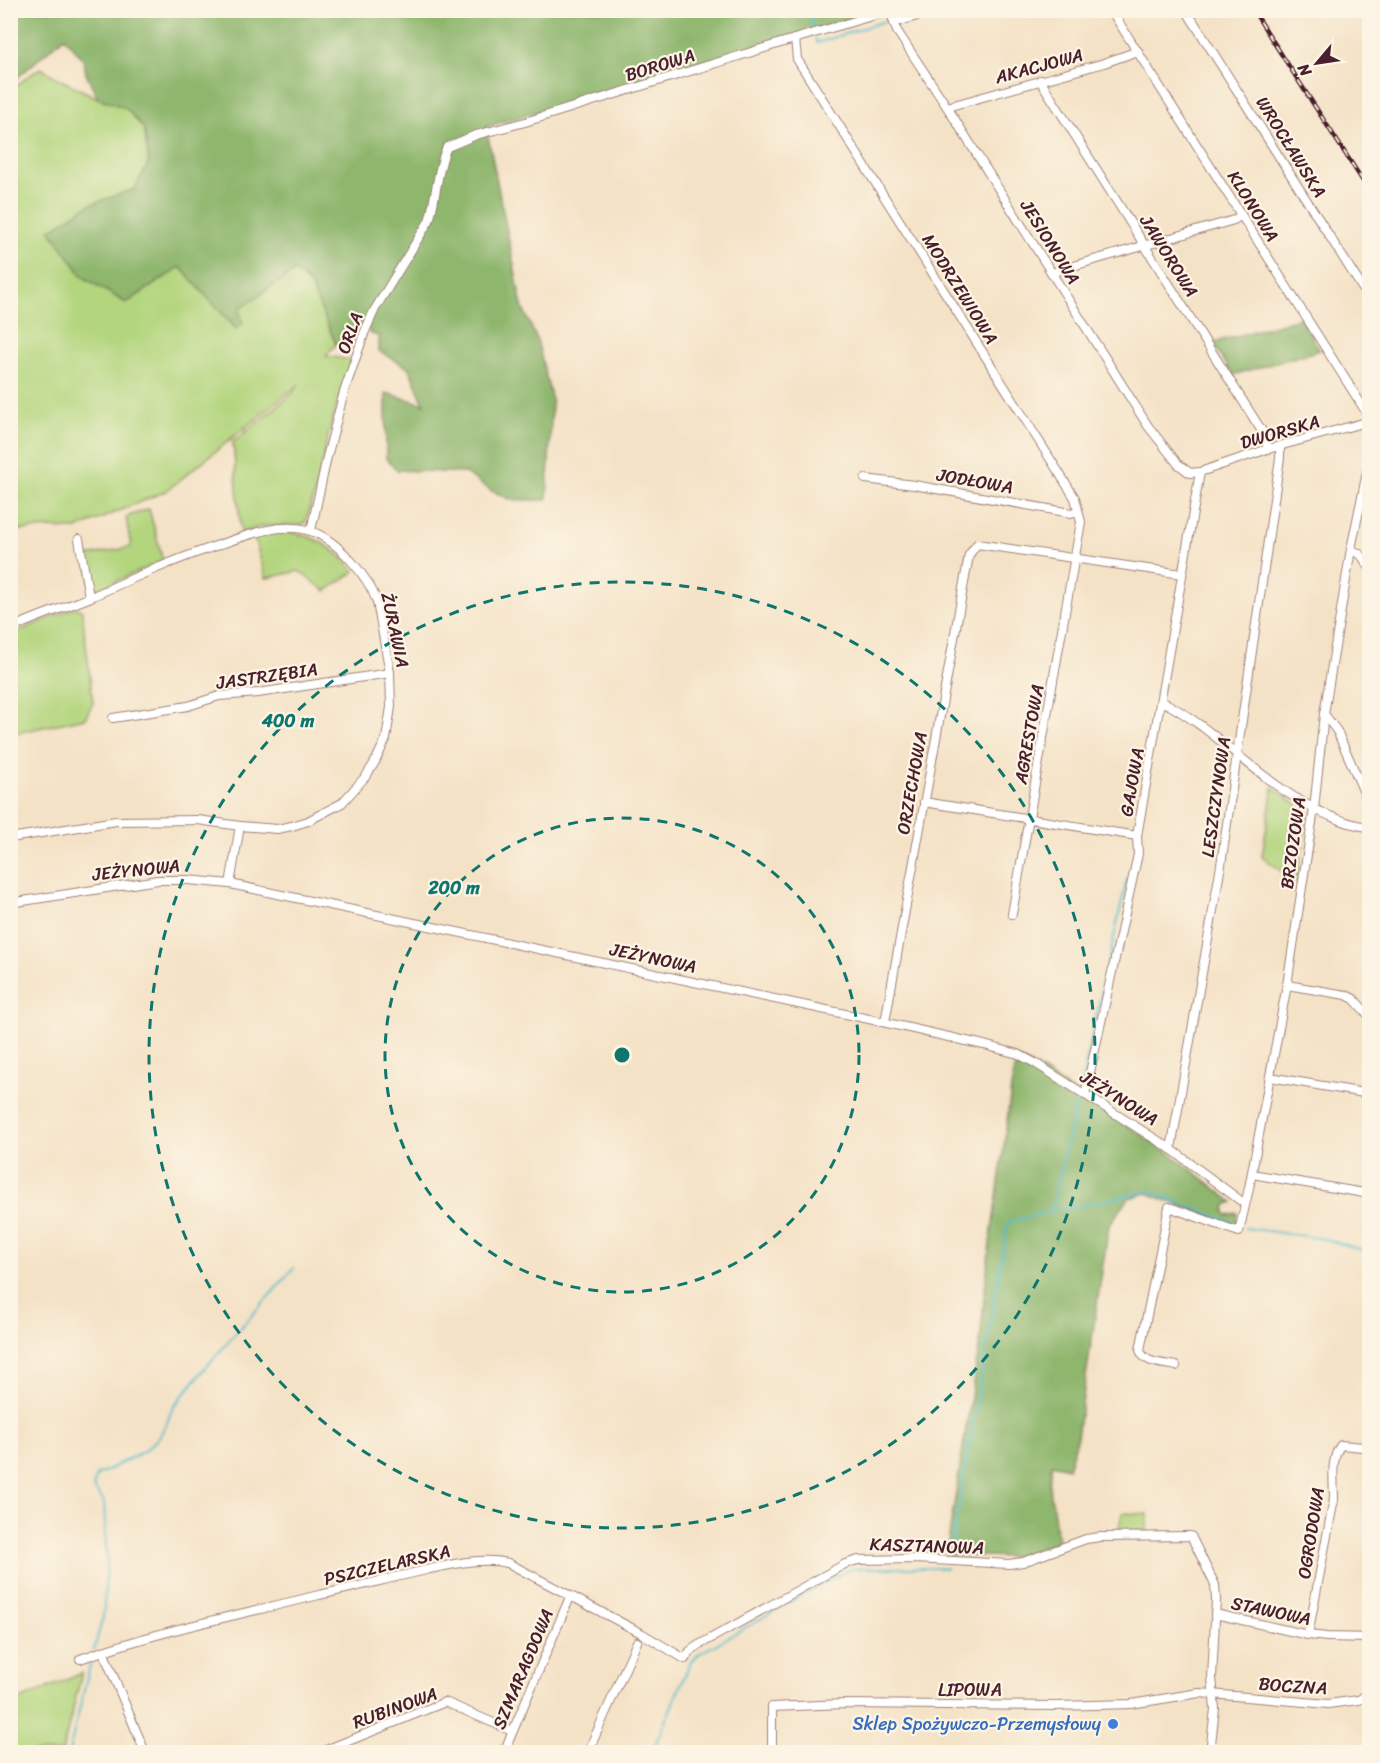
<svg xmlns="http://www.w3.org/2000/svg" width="1380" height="1763" font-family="Sriracha,sans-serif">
<rect width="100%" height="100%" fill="#fcf5e5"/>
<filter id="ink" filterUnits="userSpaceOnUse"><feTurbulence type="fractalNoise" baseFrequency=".0167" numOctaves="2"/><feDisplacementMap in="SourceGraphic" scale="12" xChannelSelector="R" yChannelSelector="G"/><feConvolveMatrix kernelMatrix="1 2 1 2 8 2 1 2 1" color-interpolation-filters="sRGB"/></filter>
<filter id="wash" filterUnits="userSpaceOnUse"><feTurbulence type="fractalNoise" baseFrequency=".008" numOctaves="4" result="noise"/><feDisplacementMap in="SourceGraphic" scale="24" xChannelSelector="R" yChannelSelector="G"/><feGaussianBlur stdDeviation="1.35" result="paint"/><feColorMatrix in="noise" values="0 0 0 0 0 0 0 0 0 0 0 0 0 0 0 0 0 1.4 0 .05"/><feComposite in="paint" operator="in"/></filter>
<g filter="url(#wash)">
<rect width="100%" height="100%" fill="#f4e2c6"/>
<g fill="#b3d57e" stroke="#7e7a54" stroke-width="1.5">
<polygon points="41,68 59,79 98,98 126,108 144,129 149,162 135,189 89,205 126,303 180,267 239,309 295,271 310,284 336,344 326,356 351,360 330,428 316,489 305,523 301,525 263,526 241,533 233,442 292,394 299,384 166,491 76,529 50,528 11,531 11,91 28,76"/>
<polygon points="149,509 163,561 96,590 91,587 87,556 131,547 126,517"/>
<path d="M 275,531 C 310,532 332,545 355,571 L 326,591 L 299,571 L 266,578 L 254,537 Z"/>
<polygon points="75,607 82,611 93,703 85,718 11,734 11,634"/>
<polygon points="1273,787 1308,813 1296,883 1262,856"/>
<polygon points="1122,1513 1148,1514 1147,1531 1118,1532"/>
<polygon points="82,1673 62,1752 11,1752 11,1704"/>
</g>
<g fill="#8eb66d" stroke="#6c6a4c" stroke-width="1.5">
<polygon points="11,11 876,11 486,127 522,306 537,340 552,401 547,500 512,500 492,491 465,473 397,470 386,458 386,393 424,404 409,368 379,351 379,336 369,333 367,319 349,344 336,344 310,284 295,271 239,309 243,324 236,329 180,267 126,303 83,277 50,230 89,205 135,189 149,162 144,129 126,108 98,98 86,74 84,61 64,37 11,83"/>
<polygon points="1300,318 1320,350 1233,375 1212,343"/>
<polygon points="1017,1058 1040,1070 1170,1153 1233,1202 1226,1205 1225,1212 1227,1215 1237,1213 1236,1227 1147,1193 1129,1198 1109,1225 1076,1443 1068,1468 1052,1464 1049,1482 1058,1542 1016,1557 946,1555 980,1340 989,1250 1002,1161 1011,1088"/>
</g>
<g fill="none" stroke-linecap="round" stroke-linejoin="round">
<g stroke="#4fbbca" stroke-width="2">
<polyline points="809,10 815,32"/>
<polyline points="899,16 920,10"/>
<polyline points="816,39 817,43 888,20"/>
<polyline points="1081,1084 1127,879"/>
<polyline points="1052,1209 1077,1098"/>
<polyline points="1245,1228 1325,1239 1370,1252"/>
<polyline points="950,1556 1008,1222 1052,1211 1149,1191 1233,1223"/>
<polyline points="94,1650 103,1617 107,1564 104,1502 93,1487 96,1476 144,1451 159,1437 167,1423 172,1409 205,1368 294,1268"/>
<polyline points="69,1752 91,1661"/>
<polyline points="652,1752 691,1661 699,1654 823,1583 851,1569 862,1568 947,1568"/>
</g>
</g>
</g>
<g filter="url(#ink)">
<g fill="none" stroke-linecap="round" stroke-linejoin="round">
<defs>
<g id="minor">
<polyline points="1111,10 1370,418"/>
<polyline points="1186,10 1370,300"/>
<polyline points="890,11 897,31 947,107 1148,426 1178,464 1190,473 1200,472 1268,449 1370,421"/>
<polyline points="894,23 937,10"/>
<polyline points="795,39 797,59 1075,498 1081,522 1012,914"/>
<polyline points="1040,80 1265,436 1268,449"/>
<polyline points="947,107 1104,63 1138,51"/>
<polyline points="1052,274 1059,270 1234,220 1241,215"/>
<polyline points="865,479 914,485 1071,513 1078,511"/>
<path d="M 311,531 L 327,457 L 344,392 L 365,331 L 375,309 L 429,221 C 436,199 438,164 447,147 L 476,135 L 525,122 L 784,42 L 892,10"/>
<polyline points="79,539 89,597"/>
<polyline points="1351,549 1361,555 1370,568"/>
<path d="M 10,629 C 37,616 64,608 91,597 C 131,579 171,561 213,547 C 242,537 279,521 310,531 C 337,539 368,576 377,602 L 390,673 L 391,707 L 386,739 L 375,762 L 366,776 L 342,803 L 308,821 L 292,826 L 277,829 L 240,826 L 198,820 L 116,821 L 10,838"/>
<path d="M 1161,701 C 1177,708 1190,718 1204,728 C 1245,759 1282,796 1330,816 C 1343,821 1355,826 1370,827"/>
<polyline points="1324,714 1337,731 1370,806"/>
<polyline points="113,718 188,706 219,696 258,693 390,673"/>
<polyline points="924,802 1137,836"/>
<polyline points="230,884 240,826"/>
<polyline points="10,903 158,880 188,880 230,884 869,1019 984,1045 1018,1054 1035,1063 1171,1149 1245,1204"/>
<polyline points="1287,985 1346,995 1354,999 1370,1017"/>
<polyline points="885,1022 969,555 977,544 1182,574"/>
<polyline points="1270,1077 1370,1094"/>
<polyline points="1085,1095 1138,854 1137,836 1200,472"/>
<polyline points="1171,1149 1221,865 1280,458 1280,447"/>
<polyline points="1252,1174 1370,1194"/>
<path d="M 1176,1366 C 1163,1363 1144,1364 1140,1350 L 1169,1207 L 1239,1232 L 1249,1188 L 1287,985 L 1314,809 L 1324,714 L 1351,549 L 1370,458"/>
<polyline points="1215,1614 1308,1635 1327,1637 1370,1638"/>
<path d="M 1308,1635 L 1334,1499 C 1334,1483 1330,1458 1341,1445 L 1363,1447 L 1368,1444 L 1370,1428"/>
<polyline points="103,1651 145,1752"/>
<path d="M 80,1659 C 157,1631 239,1615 319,1595 C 355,1587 391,1578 426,1570 C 453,1564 481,1557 508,1563 L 641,1633 L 685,1659 L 690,1651 L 697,1646 L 845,1564 L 858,1560 L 915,1559 L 1009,1564 L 1023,1562 L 1086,1539 L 1100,1537 L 1191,1536 L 1215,1585 L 1216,1600 L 1212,1678 L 1215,1709 L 1210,1752"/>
<polyline points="321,1752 445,1702 512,1731"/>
<polyline points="504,1752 570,1597"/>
<polyline points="588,1752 637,1642"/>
<polyline points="772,1752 772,1707 844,1704 1055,1706 1131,1704 1199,1693 1328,1704 1359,1700 1370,1692"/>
</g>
</defs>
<use href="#minor" stroke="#9f8078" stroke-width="10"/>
<use href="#minor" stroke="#fff" stroke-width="8"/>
<defs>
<polyline id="rail" points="1253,10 1370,192"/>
</defs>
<use href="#rail" stroke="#4a1f2b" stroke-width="4.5"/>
<use href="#rail" stroke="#fcf5e5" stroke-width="2" stroke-dasharray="7" stroke-linecap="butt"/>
</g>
</g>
<g fill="none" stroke="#0f766e" stroke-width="3" stroke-dasharray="10 8">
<circle cx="622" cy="1055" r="237"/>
<circle cx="622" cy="1055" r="473"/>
</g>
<circle fill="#3f7fe0" stroke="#fcf5e5" stroke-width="2" cx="1113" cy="1724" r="6"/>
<g text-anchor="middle" stroke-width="4.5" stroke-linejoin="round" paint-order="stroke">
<g font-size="18" fill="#4a1f2b" stroke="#fcf5e5">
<text transform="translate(660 65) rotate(-17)" y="6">BOROWA</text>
<text transform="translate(1039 66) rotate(-15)" y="6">AKACJOWA</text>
<text transform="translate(1291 147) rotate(58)" y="6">WROCŁAWSKA</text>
<text transform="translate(1253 206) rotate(58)" y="6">KLONOWA</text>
<text transform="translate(1050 242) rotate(58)" y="6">JESIONOWA</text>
<text transform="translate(1169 256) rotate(58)" y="6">JAWOROWA</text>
<text transform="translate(960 289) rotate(58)" y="6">MODRZEWIOWA</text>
<text transform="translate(350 333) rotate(-70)" y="6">ORLA</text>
<text transform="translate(1280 432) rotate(-16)" y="6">DWORSKA</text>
<text transform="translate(975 481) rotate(10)" y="6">JODŁOWA</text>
<text transform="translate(395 630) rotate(78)" y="6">ŻURAWIA</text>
<text transform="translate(267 676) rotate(-8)" y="6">JASTRZĘBIA</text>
<text transform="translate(1029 734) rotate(-80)" y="6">AGRESTOWA</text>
<text transform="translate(1132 782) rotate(-80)" y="6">GAJOWA</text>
<text transform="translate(912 783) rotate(-80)" y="6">ORZECHOWA</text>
<text transform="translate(1216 797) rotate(-82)" y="6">LESZCZYNOWA</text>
<text transform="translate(1293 843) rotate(-82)" y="6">BRZOZOWA</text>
<text transform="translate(136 870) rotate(-6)" y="6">JEŻYNOWA</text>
<text transform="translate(653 958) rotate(12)" y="6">JEŻYNOWA</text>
<text transform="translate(1119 1098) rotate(32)" y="6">JEŻYNOWA</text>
<text transform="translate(1311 1533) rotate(-81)" y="6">OGRODOWA</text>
<text transform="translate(927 1546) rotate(2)" y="6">KASZTANOWA</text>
<text transform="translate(387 1565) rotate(-13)" y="6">PSZCZELARSKA</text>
<text transform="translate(1271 1611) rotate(12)" y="6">STAWOWA</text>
<text transform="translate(523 1669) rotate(-67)" y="6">SZMARAGDOWA</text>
<text transform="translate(1293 1686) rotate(4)" y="6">BOCZNA</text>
<text x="970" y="1696">LIPOWA</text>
<text transform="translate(395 1708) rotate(-20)" y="6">RUBINOWA</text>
</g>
<g font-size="18" fill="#366cbe" stroke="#fcf5e5" text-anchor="end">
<text x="1101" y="1730">Sklep Spożywczo-Przemysłowy</text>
</g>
</g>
<circle cx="622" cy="1055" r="9" fill="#0f766e" stroke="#fcf5e5" stroke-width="3"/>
<g font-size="18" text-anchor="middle" font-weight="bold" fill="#0f766e" stroke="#fcf5e5" stroke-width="4.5" stroke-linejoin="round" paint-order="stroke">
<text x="288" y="727">400 m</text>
<text x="454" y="894">200 m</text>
</g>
<rect width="1380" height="1763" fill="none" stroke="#fcf5e5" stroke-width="36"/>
<g transform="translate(1317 63) rotate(241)" stroke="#fcf5e5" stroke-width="4.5" paint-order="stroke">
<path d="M0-4.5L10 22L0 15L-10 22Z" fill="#4a1f2b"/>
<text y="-9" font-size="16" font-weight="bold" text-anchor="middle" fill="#4a1f2b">N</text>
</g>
</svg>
